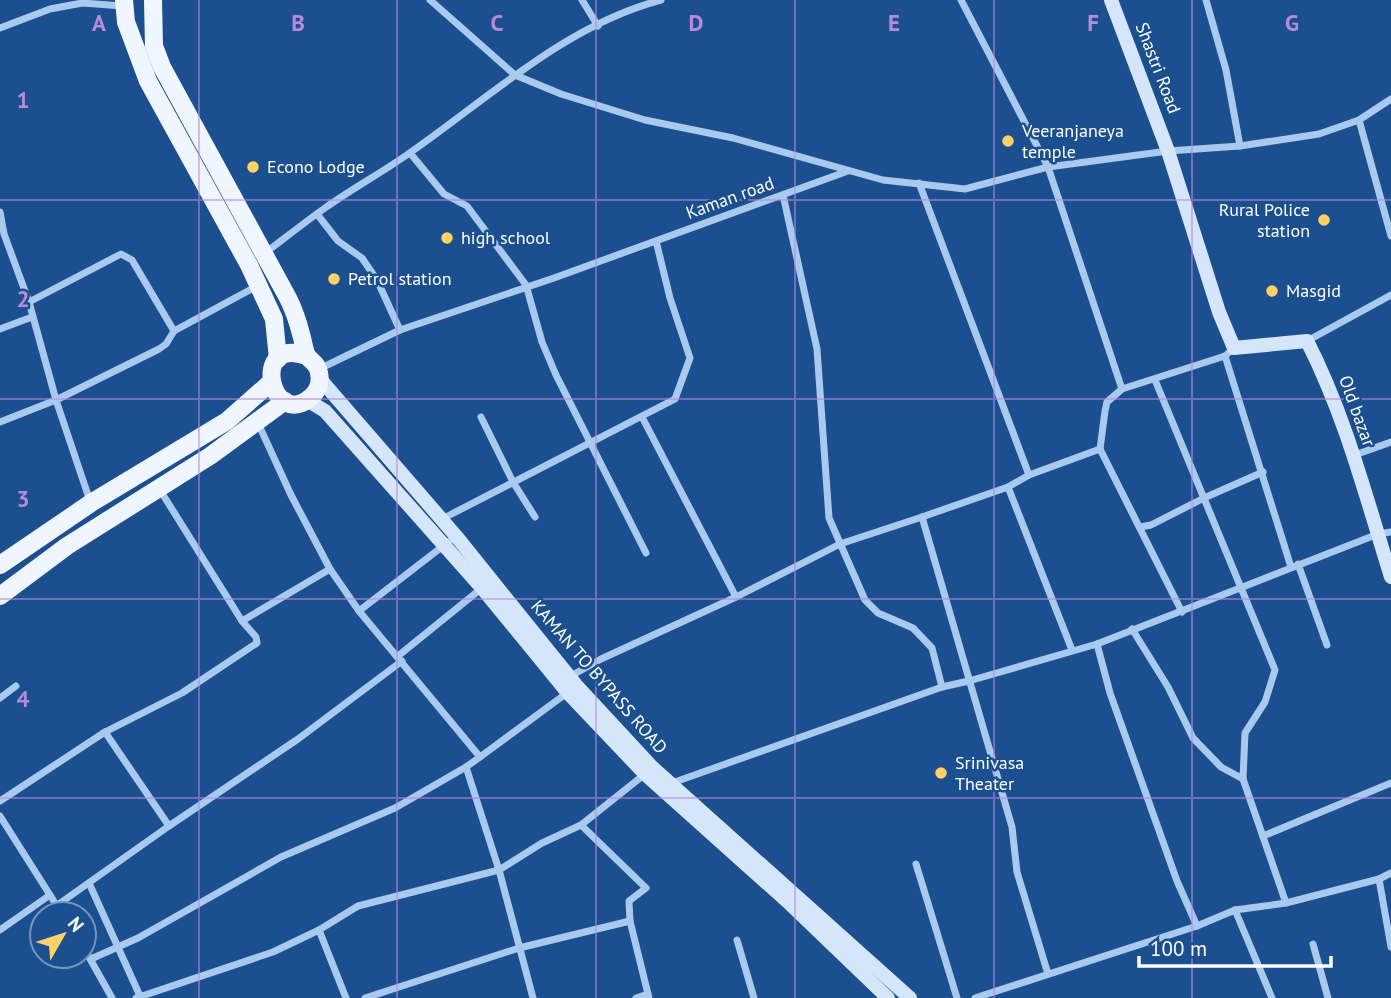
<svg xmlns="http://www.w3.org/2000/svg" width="1391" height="998" font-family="'PT Sans',sans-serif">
<rect width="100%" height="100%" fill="#1b4f8f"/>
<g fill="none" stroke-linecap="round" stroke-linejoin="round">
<g stroke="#a9c9ee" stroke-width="7">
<polyline points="430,0 515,75 561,94 645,120 733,138 883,180 965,189 1048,167 1168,151 1240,146 1319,134 1359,120 1391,99"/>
<polyline points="582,0 598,26"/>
<polyline points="961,0 1048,167 1122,389"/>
<polyline points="1206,0 1226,70 1240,146"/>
<polyline points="0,28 50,9 82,3 123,6"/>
<polyline points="1359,120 1391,236"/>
<polyline points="410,153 444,194 467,206 526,285 542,342 556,375 646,553"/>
<polyline points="919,183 1029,475"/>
<polyline points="783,195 817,349 829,518 865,600 878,613 913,628 932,648 942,687"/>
<polyline points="0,212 4,234 29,302 56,400 90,501"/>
<polyline points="317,214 338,241 362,258 377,280 400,330"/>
<path d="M 265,253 C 285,238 305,222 325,208 C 353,188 383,172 411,152 C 490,97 566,25 661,0"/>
<polyline points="29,302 121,254 132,260 174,331"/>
<polyline points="0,329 32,317"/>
<polyline points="1307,341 1391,295"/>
<polyline points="1225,356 1291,567"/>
<polyline points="319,369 400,330 554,278 848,171"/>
<polyline points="1155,380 1275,670 1265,702 1245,733 1243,779 1286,903"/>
<polyline points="481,417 513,482 535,517"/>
<polyline points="642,417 736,597"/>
<polyline points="257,421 291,495 330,569 359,611 480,757 567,693"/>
<polyline points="0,422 56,400 159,349 166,344 174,331 257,286"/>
<polyline points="1352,456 1391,442"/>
<polyline points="1008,487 1072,650"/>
<polyline points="922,517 1008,487 1029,475 1100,449"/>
<polyline points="442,519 675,399 690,358 670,298 656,241"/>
<polyline points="1140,527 1151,525 1204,498 1263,472"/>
<polyline points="1298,564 1327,645"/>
<polyline points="359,611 456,536"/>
<polyline points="1182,612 1100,449 1105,411 1107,402 1122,389 1225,356 1234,348"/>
<polyline points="242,621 330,569"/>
<polyline points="1132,629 1168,687 1193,738 1221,767 1243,779"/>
<polyline points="1097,644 1110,693 1177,881 1197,926"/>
<polyline points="398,656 482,588"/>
<polyline points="569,677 601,659 736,597 840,544 922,517 1012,827 1017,872 1048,974"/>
<polyline points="0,698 16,686"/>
<polyline points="105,732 169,826"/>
<polyline points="480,757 466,767 499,870 533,998"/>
<polyline points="672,783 942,687 969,681 1097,644 1378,534 1391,532"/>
<polyline points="0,801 105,732 182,693 257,643 256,637 242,621 160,490"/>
<polyline points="0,816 62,914"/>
<polyline points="581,825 646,888 629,901 630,921 649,998"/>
<polyline points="1263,836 1391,783"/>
<polyline points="916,864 957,998"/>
<polyline points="1379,879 1391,947"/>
<polyline points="89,883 140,996"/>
<polyline points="56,906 169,826 298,739 402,661"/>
<polyline points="1235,910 1272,998"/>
<polyline points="0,930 50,895"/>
<polyline points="319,930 346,998"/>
<polyline points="737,940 754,998"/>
<polyline points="1313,944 1328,998"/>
<polyline points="84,948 112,998"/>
<polyline points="91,959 138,938 281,857 395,808 466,767"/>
<polyline points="136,998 273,952 319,930 358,906 499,870 542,843 581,825 645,774"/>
<polyline points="365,998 519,948 630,921"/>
<polyline points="636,998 648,994"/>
<polyline points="975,998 1197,926 1235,910 1286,903 1379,879 1391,873"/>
</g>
<g stroke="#d6e6fa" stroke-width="14">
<path d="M 1111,0 L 1168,151 L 1219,312 L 1234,348 L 1307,341 C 1345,415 1366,497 1391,577"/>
<polyline points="321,380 456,536 576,685 652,767 910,998"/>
<polyline points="307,400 325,411 482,588 568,693 645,774 788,902 888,998"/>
</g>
<g stroke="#f0f6ff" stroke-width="18">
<polyline points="124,0 126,22 148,81 249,265 274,319 278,359"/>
<path d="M 153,0 L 154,46 L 162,67 L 288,298 C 294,310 298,322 301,334 C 303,340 304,350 307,356 C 312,362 318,364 319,373 C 321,382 318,391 311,397 C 272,432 248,335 307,356"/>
<polyline points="0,565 91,503 227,421 270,383"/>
<polyline points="0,596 67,546 210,456 285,401"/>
</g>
</g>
<path fill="none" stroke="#b68bdc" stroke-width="2" stroke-opacity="0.55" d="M 199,0 L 199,998M 397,0 L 397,998M 596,0 L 596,998M 795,0 L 795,998M 994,0 L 994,998M 1192,0 L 1192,998M 0,200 L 1391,200M 0,399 L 1391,399M 0,599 L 1391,599M 0,798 L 1391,798"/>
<g fill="#ffd166" stroke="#1b4f8f" stroke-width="2.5">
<circle cx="1008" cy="141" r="7"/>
<circle cx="253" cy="167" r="7"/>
<circle cx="1324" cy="220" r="7"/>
<circle cx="447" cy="238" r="7"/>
<circle cx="334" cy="279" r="7"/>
<circle cx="1272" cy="291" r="7"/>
<circle cx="941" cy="773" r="7"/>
</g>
<g text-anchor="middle" stroke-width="5" stroke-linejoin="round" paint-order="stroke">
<g font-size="18" fill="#fff" stroke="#1b4f8f">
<text transform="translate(1158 68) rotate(69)" y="6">Shastri Road</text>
<text transform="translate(730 198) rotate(-20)" y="6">Kaman road</text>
<text transform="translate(1357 411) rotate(70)" y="6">Old bazar</text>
<text transform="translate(599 677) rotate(49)" y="6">KAMAN TO BYPASS ROAD</text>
</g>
<g font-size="18" fill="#fff" stroke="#1b4f8f" text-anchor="start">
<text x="1022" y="137">Veeranjaneya<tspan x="1022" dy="21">temple</tspan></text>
<text x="267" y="173">Econo Lodge</text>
<text x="1310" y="216" text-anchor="end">Rural Police<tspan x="1310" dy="21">station</tspan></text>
<text x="461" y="244">high school</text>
<text x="348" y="285">Petrol station</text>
<text x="1286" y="297">Masgid</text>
<text x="955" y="769">Srinivasa<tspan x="955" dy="21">Theater</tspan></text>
</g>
</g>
<g font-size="23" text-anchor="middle" font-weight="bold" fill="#b68bdc" stroke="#1b4f8f" stroke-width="5" stroke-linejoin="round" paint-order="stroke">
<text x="99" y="31">A</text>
<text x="298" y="31">B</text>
<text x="497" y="31">C</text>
<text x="696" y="31">D</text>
<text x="894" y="31">E</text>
<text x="1093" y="31">F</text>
<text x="1292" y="31">G</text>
<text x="23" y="108">1</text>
<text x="23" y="307">2</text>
<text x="23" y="507">3</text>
<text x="23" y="707">4</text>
</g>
<g transform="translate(63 935) rotate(51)"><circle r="33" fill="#1b4f8f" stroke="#7695bc" stroke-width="2"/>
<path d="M0-5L12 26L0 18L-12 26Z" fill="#ffd166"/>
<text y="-10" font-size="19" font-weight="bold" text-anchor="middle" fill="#ffffff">N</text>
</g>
<path d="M1139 956v10h192v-10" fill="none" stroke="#ffffff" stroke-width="3.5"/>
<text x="1150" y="956" font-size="21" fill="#ffffff" stroke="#1b4f8f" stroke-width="5" paint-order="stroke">100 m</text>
</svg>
